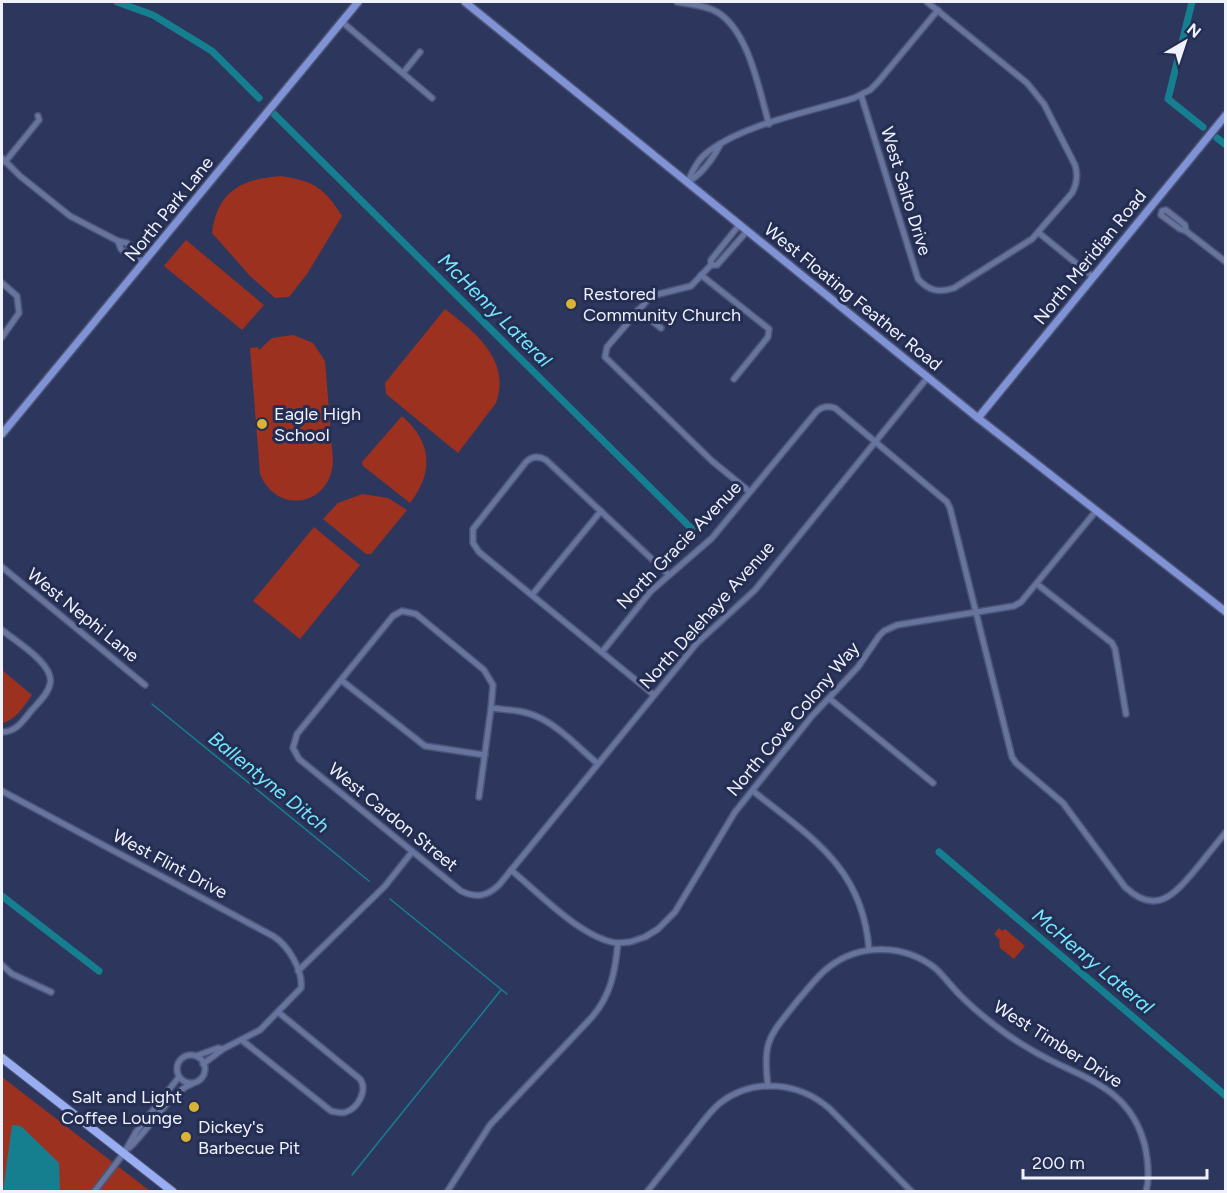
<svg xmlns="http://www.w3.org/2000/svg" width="1227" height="1193" font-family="Figtree,sans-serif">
<rect width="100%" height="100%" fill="#2d375d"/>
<g fill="#9c3120">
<path d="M 281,176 C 314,181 324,188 342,216 L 307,274 L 289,297 L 275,298 L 250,276 L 212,233 C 217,191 242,179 281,176 Z"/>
<polygon points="186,240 264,305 242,330 164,266"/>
<path d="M 445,309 C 475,332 511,360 496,403 L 458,453 L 386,394 L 385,383 Z"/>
<path d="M 293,335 L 313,343 L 325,361 L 333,460 C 332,506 277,516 260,474 L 250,348 L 258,347 L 259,350 L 272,338 Z"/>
<path d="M 402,416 C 432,442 434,472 410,503 L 363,466 L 362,462 Z"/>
<polygon points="362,494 388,498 407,510 371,554 366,554 323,519 338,503"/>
<polygon points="314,527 360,565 300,639 253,601"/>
<path d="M 2,670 L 32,695 C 24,706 15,721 2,723 Z"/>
<polygon points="999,928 1002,931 1005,929 1025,946 1014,959 1000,948 999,942 1000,940 994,934"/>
<polygon points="2,1077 150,1191 2,1191"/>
</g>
<polygon fill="#167f8f" points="12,1125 21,1126 59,1163 60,1191 3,1191"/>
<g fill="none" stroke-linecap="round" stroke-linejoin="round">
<g stroke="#167f8f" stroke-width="1.5">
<polyline points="152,704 369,881"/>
<polyline points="390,899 507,994"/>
<polyline points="352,1175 501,990"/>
</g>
<g stroke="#167f8f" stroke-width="7">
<polyline points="117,2 153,15 212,51 259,98"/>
<polyline points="1192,2 1168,99 1203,127"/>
<polyline points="274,114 692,529"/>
<polyline points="1217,138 1226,145"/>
<polyline points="939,852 1226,1096"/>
<polyline points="2,896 99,971"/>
</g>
<defs>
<g id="street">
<path d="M 677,2 C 690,4 705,5 717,12 C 749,31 759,90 769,124"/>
<polyline points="341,21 432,98"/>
<polyline points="403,73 420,52"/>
<path d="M 861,95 L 918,279 C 929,291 939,293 954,288 L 1032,239 L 1072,193 C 1077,184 1078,175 1075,165 L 1044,104 L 1027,83 L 927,2"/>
<path d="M 720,145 C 712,160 703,173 688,182 C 692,171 699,158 709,151 C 745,124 809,112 854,98 L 870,90 L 878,82 L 938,10"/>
<polyline points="2,158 20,176 70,216 118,241"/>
<polyline points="5,162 39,120 38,116"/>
<polyline points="740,224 711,260 711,265 717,265 747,231"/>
<polyline points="1186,231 1185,225 1166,210 1162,211 1161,215 1180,229 1186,231 1226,262"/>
<polyline points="1039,233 1093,277"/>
<polyline points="134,254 130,257 121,249 118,241 127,243 135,250 134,254 144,263"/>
<polyline points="711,265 691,286 651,296 607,347 605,357 712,461 750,492"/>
<polyline points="701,275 769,329 768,337 734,379"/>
<polyline points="2,283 17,296 19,313 2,337"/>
<polyline points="638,310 661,328"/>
<polyline points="2,567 145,685"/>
<polyline points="1037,584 1112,643 1115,649 1126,714"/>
<polyline points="532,595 601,511"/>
<path d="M 2,630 C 15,641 55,664 50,684 C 48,694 38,703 31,711 C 23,721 16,732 2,732"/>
<path d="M 602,652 L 651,591 L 712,538 L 817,411 C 823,406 828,406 835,408 L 947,502 L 950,508 L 1012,757 L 1016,763 L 1063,803 L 1125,887 C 1156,916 1174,895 1196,869 C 1206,857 1216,844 1226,832"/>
<polyline points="341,680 425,746 485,755"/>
<path d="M 654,695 L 479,552 L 473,543 L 473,529 L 526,462 C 532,456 539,456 546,460 L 669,575"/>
<polyline points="830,699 933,783"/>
<path d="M 598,764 C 579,748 560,727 538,717 C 524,710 507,710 491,708 L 493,685 L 484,670 L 416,614 L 402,611 L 393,616 L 297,734 L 293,748 L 299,759 L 461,891 C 476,898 486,897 499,885 L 697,643 L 755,590 L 928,377"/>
<path d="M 2,791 L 273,936 C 288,945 303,970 301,988 L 260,1030 L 223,1049"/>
<path d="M 753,791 C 812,838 863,868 869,950"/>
<polyline points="479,797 491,708"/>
<path d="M 511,870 C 539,893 582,939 618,943"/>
<polyline points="2,965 12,974 51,992"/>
<polyline points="298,971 385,886 412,852"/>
<path d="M 243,1041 L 331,1111 C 336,1112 341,1114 346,1112 C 358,1108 368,1090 360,1079 L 278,1012"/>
<circle cx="191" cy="1069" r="14"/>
<polyline points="196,1056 218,1048 223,1049 203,1064"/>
<path d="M 768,1086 C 762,1039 770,1036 798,1000 C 808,989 817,976 829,967 C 860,943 904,944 935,968 C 945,977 953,989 963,998 C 976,1011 990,1022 1005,1033 C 1022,1045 1041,1056 1060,1065 C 1101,1084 1133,1098 1145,1146 C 1148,1161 1150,1177 1146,1192"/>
<path d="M 129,1148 C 147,1132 172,1090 192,1084"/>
<polyline points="94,1192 124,1153 136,1132 179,1077"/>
<path d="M 447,1192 L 490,1125 L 592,1017 C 611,995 615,972 618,943 L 630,942 L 645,937 L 658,929 L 675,912 L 735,812 L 812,716 L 858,667 L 879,636 L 884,631 L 897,625 L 1014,606 L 1021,602 L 1096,511"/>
<path d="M 647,1192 C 661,1174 676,1156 690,1138 C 700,1126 708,1113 720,1103 C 754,1077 799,1082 830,1109 L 912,1192"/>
</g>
<g id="secondary">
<polyline points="465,2 978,418 1226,612"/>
<polyline points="978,418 1226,115"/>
<polyline points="2,434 358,2"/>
</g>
<polyline id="primary" points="2,1058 173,1192"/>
</defs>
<use href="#street" stroke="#4c5576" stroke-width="8"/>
<use href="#secondary" stroke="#4c5576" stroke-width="10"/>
<use href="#primary" stroke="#4c5576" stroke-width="10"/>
<use href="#street" stroke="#67749e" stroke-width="5"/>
<use href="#secondary" stroke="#8093d7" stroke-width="7"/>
<use href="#primary" stroke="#99adf2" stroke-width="8"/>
</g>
<g fill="#d9b334" stroke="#242d52" stroke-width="2">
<circle cx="571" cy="304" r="6"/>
<circle cx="262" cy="424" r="6"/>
<circle cx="194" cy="1107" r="6"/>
<circle cx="186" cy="1137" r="6"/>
</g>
<g text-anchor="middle" stroke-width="6" stroke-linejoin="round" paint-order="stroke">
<g font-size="18" fill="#eff2fc" stroke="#242d52">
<text transform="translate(906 191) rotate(73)" y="6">West Salto Drive</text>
<text transform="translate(169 209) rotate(-51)" y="6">North Park Lane</text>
<text transform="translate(1090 257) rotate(-51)" y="6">North Meridian Road</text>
<text transform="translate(853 297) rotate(39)" y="6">West Floating Feather Road</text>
<text transform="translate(679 545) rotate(-46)" y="6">North Gracie Avenue</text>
<text transform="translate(83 615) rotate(39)" y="6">West Nephi Lane</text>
<text transform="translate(707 615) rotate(-48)" y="6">North Delehaye Avenue</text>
<text transform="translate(793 719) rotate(-50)" y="6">North Cove Colony Way</text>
<text transform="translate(393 817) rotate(39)" y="6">West Cardon Street</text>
<text transform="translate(170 864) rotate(28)" y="6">West Flint Drive</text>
<text transform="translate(1058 1044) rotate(32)" y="6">West Timber Drive</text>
</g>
<g font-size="18" fill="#eff2fc" stroke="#242d52" text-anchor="start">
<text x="583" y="300">Restored<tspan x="583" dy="21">Community Church</tspan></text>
<text x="274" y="420">Eagle High<tspan x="274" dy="21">School</tspan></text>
<text x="182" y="1103" text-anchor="end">Salt and Light<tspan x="182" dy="21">Coffee Lounge</tspan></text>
<text x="198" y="1133">Dickey's<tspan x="198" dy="21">Barbecue Pit</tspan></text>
</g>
<g font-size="20" font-style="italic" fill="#74e7fd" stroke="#242d52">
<text transform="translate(495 310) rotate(45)" y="7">McHenry Lateral</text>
<text transform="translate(269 782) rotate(39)" y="7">Ballentyne Ditch</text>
<text transform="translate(1093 961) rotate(40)" y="7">McHenry Lateral</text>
</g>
</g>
<rect width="1227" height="1193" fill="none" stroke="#eff2fc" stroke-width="6"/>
<g transform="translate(1185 42) rotate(39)" stroke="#242d52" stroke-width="4.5" paint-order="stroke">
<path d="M0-4.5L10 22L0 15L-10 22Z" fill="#eff2fc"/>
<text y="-9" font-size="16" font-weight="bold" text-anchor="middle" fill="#eff2fc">N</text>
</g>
<path d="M1023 1169v9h184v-9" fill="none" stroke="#eff2fc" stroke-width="3"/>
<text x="1032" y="1169" font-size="18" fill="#eff2fc" stroke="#242d52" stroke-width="4.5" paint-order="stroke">200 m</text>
</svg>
